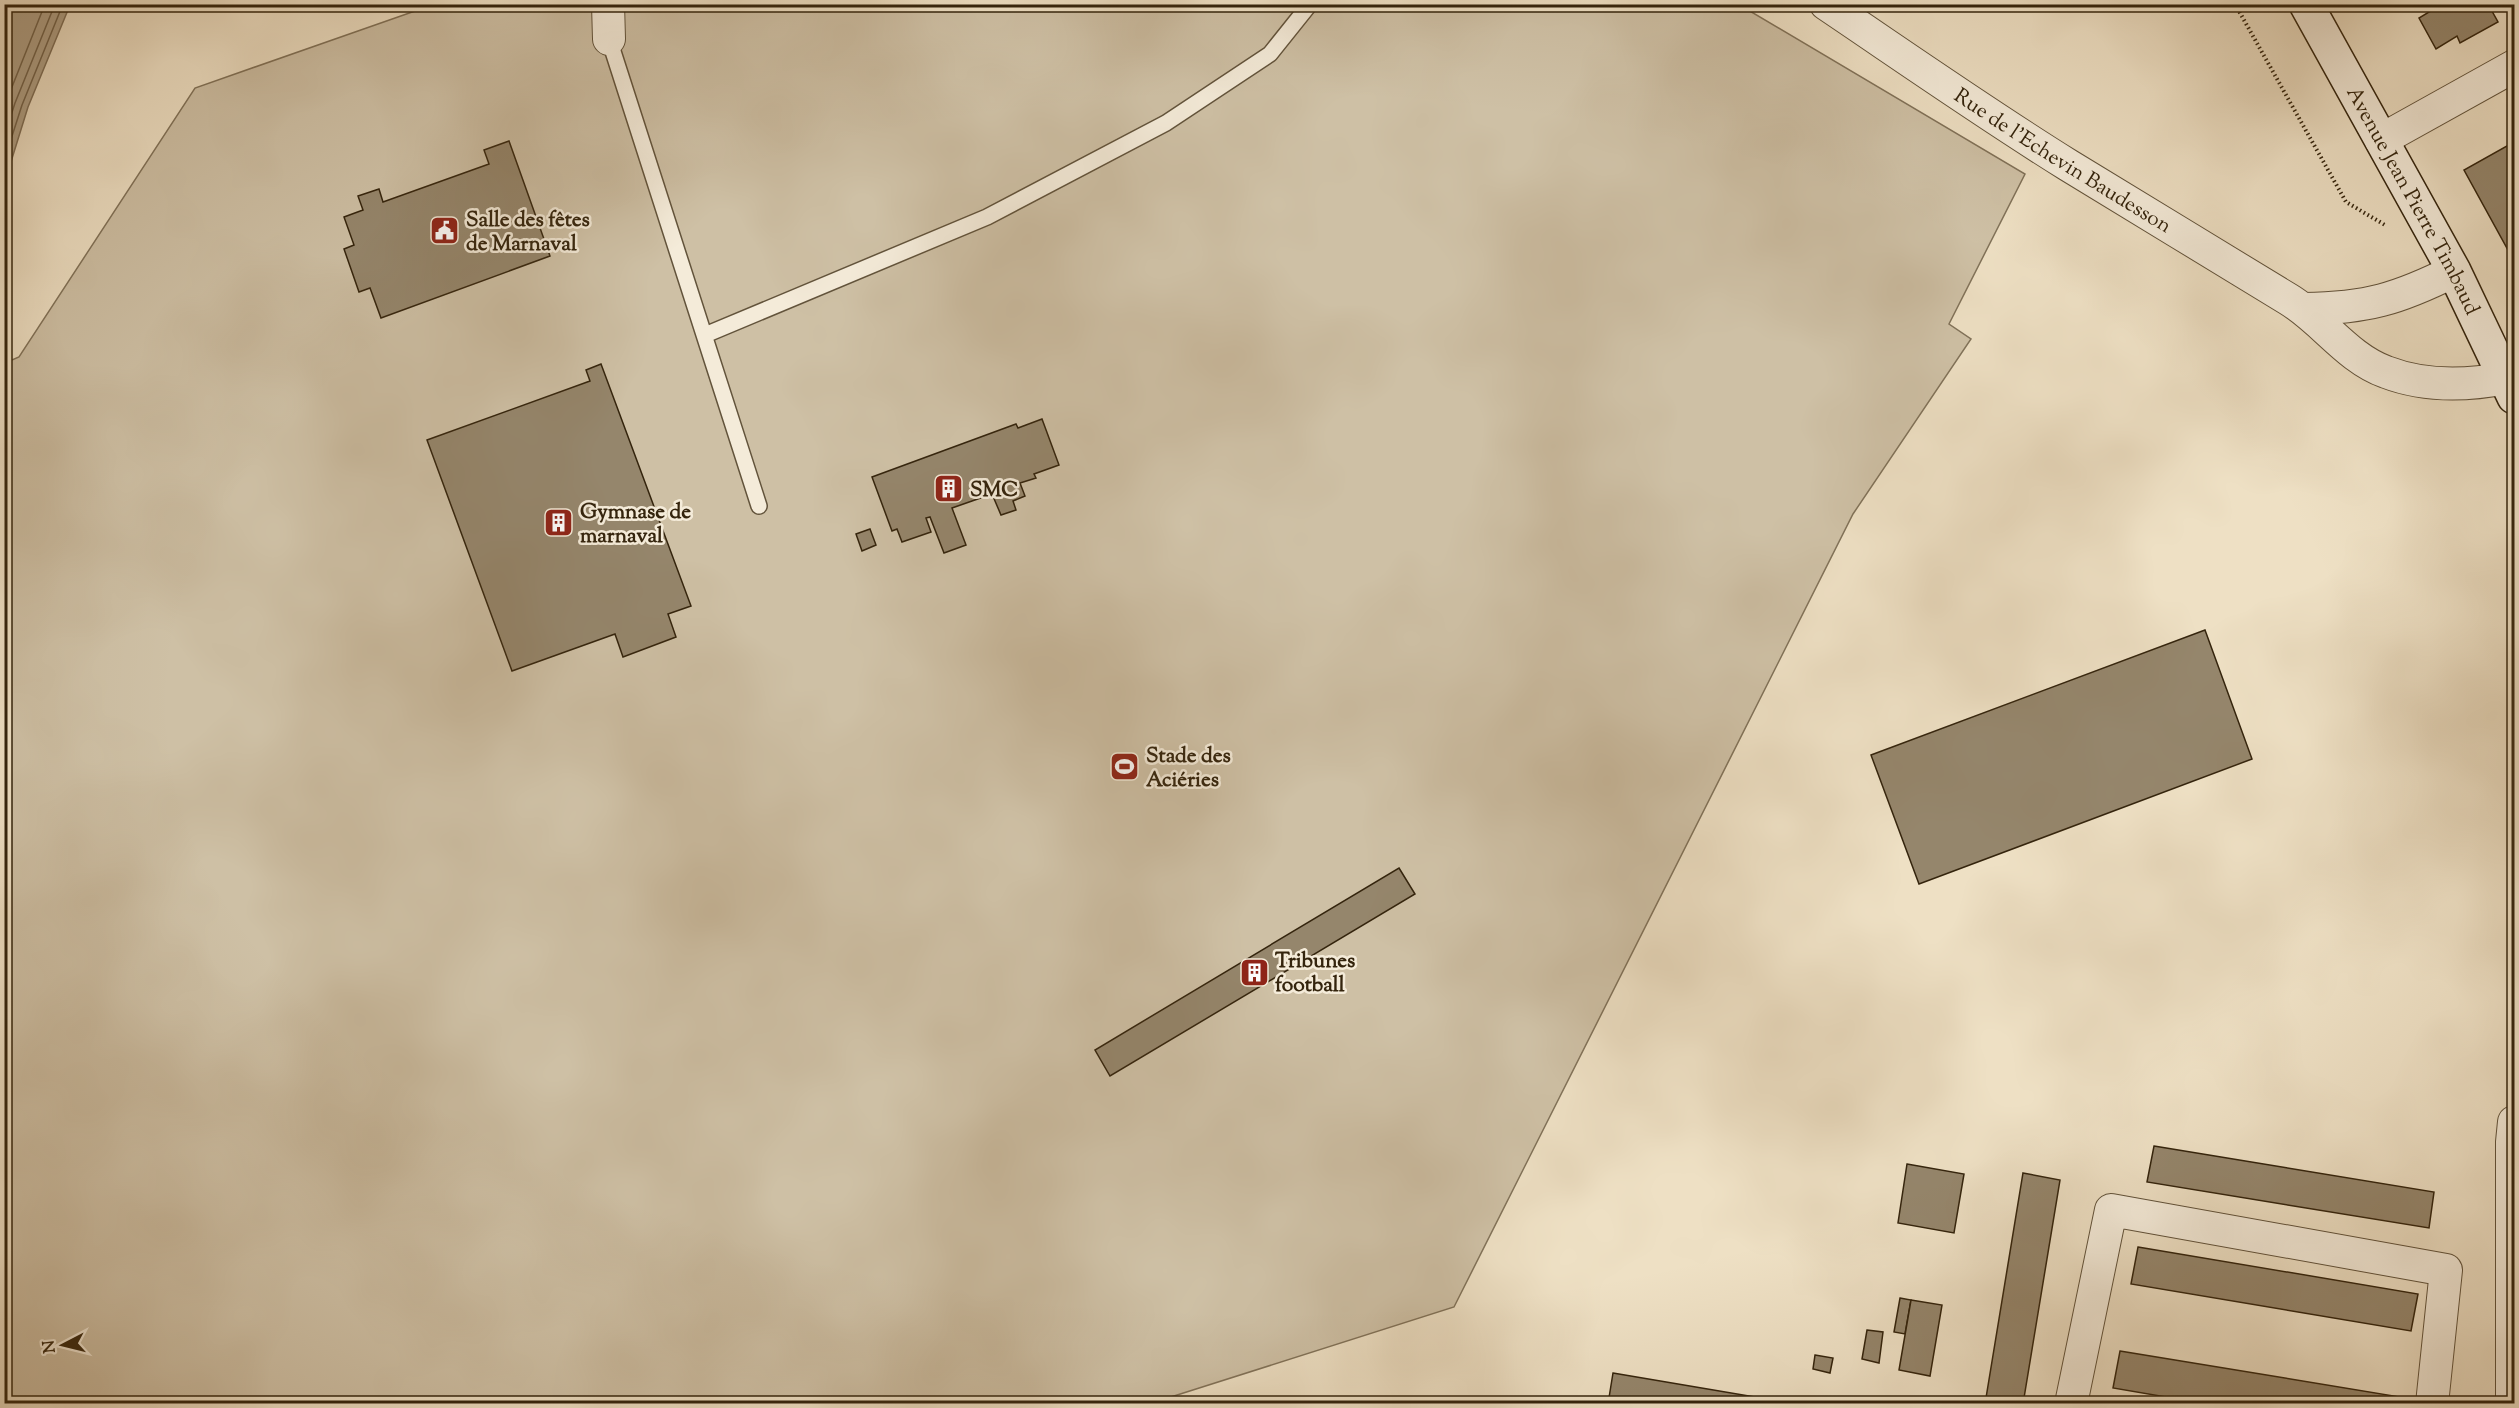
<svg xmlns="http://www.w3.org/2000/svg" width="2519" height="1408" font-family="'Sorts Mill Goudy',serif">
<rect width="100%" height="100%" fill="#eee0c4"/>
<filter id="stains"><feTurbulence type="fractalNoise" baseFrequency=".00333" numOctaves="4"/><feColorMatrix values="0 0 0 0 .2 0 0 0 0 .09 0 0 0 0 .02 0 0 0 .5 -.17"/></filter>
<radialGradient id="worn" r=".72"><stop offset=".6" stop-color="#630" stop-opacity="0"/><stop offset="1" stop-color="#630" stop-opacity=".3"/></radialGradient>
<polygon fill="#cec0a5" stroke="#817259" stroke-width="1.5" points="435,4 1738,4 2025,174 1949,324 1971,339 1853,514 1454,1307 1152,1403 5,1404 5,363 19,357 195,88"/>
<polygon fill="#afa086" stroke="#7e6e56" stroke-width="1.5" points="5,4 70,5 28,107 5,181"/>
<g fill="none" stroke-linecap="round" stroke-linejoin="round">
<g stroke="#72624a" stroke-width="1.5">
<polyline points="4,107 45,4"/>
<polyline points="4,137 15,103 55,4"/>
<polyline points="4,161 22,105 63,4"/>
</g>
</g>
<g fill="#95866c" stroke="#34240d" stroke-width="1.5">
<polygon points="2438,4 2488,4 2498,22 2460,43 2457,36 2436,49 2419,18 2439,6"/>
<polygon points="509,141 550,256 381,318 370,288 359,292 344,249 354,245 344,217 363,210 358,196 379,189 383,202 489,164 484,150"/>
<polygon points="2514,142 2514,261 2464,170"/>
<polygon points="601,364 691,606 668,614 676,637 623,657 615,634 512,671 427,440 590,381 586,370"/>
<polygon points="1042,419 1059,465 1034,474 1036,478 1020,483 1025,496 1013,501 1016,510 1001,515 992,494 952,508 966,545 944,553 930,517 926,518 931,532 902,542 897,529 892,531 872,477 1016,424 1018,428"/>
<polygon points="870,529 876,545 862,551 856,534"/>
<polygon points="2205,630 2252,759 1919,884 1871,755"/>
<polygon points="1399,868 1415,894 1110,1076 1095,1050"/>
<polygon points="2154,1146 2434,1192 2429,1228 2147,1182"/>
<polygon points="1907,1164 1964,1174 1954,1233 1898,1223"/>
<polygon points="2023,1173 2060,1180 2023,1404 1985,1404"/>
<polygon points="2138,1247 2418,1294 2411,1331 2131,1284"/>
<polygon points="1900,1298 1911,1300 1905,1334 1894,1332"/>
<polygon points="1911,1300 1942,1305 1930,1376 1899,1370"/>
<polygon points="1867,1330 1883,1332 1879,1363 1862,1359"/>
<polygon points="2120,1351 2400,1397 2399,1404 2207,1404 2113,1388"/>
<polygon points="1815,1355 1833,1358 1830,1373 1813,1369"/>
<polygon points="1613,1373 1797,1404 1608,1404"/>
</g>
<g fill="none" stroke-linecap="round" stroke-linejoin="round">
<defs>
<g id="service">
<polyline points="609,39 759,506"/>
<polyline points="705,335 987,217 1166,123 1270,54 1310,4"/>
</g>
<g id="minor">
<polyline points="608,4 609,39"/>
<path id="s1" d="M 1826,4 C 1906,58 1986,114 2068,165 C 2141,210 2215,254 2288,299 C 2323,320 2347,358 2386,372 C 2425,387 2465,386 2506,378"/>
<polyline points="2381,140 2514,66"/>
<path d="M 2304,309 C 2367,308 2398,299 2454,271"/>
<polyline points="2071,1404 2111,1210 2446,1270 2432,1404"/>
<polyline points="2512,1404 2512,1142 2514,1122"/>
</g>
<g id="secondary">
<path id="s2" d="M 2306,4 L 2454,271 L 2514,397"/>
</g>
</defs>
<use href="#service" stroke="#62533b" stroke-width="18"/>
<use href="#minor" stroke="#62533b" stroke-width="34"/>
<use href="#secondary" stroke="#34240d" stroke-width="36"/>
<polyline stroke="#34240d" stroke-width="4" stroke-dasharray="1.5 3" stroke-linecap="butt" points="2235,4 2346,202 2385,225"/>
<use href="#service" stroke="#f4ebd9" stroke-width="15"/>
<use href="#minor" stroke="#f4ebd9" stroke-width="32"/>
<use href="#secondary" stroke="#f4ebd9" stroke-width="33"/>
</g>
<defs>
<symbol id="civic-square" viewBox="-11 -11 22 22"><rect x="-9" y="-9" width="18" height="18" rx="4" fill="#8f2418" stroke="#f4ebd9"/><path d="M-.6-6.5H3V-4.5H.6V-3L4-1V1h2V6H-6V1h2V-1L-.6-3ZM-1.2 2.5V6h2.4V2.5Z" fill="#fff"/></symbol>
<symbol id="building-square" viewBox="-11 -11 22 22"><rect x="-9" y="-9" width="18" height="18" rx="4" fill="#8f2418" stroke="#f4ebd9"/><path d="M-4-6H4V6H1V3H-1V6H-4ZM-2.5-4.3h1.7v1.8h-1.7ZM.8-4.3h1.7v1.8H.8ZM-2.5-1h1.7V.8h-1.7ZM.8-1h1.7V.8H.8Z" fill="#fff"/></symbol>
<symbol id="stadium-square" viewBox="-11 -11 22 22"><rect x="-9" y="-9" width="18" height="18" rx="4" fill="#8f2418" stroke="#f4ebd9"/><path d="M0-5a6.5 5 0 1 0 0 10a6.5 5 0 1 0 0-10ZM-3.5-1.8h7v3.6h-7Z" fill="#fff"/></symbol>
</defs>
<g fill-rule="evenodd">
<use href="#civic-square" x="428" y="214" width="33" height="33"/>
<use href="#building-square" x="932" y="472" width="33" height="33"/>
<use href="#building-square" x="542" y="506" width="33" height="33"/>
<use href="#stadium-square" x="1108" y="750" width="33" height="33"/>
<use href="#building-square" x="1238" y="956" width="33" height="33"/>
</g>
<g text-anchor="middle" stroke-width="5" stroke-linejoin="round" paint-order="stroke">
<g font-size="21" fill="#34240d" stroke="#f4ebd9">
<text dy="7" stroke="none"><textPath href="#s1" startOffset="284">Rue de l'Echevin Baudesson</textPath></text>
<text dy="7" stroke="none"><textPath href="#s2" startOffset="224">Avenue Jean Pierre Timbaud</textPath></text>
</g>
<g font-size="21" font-weight="bold" fill="#34240d" stroke="#f4ebd9" text-anchor="start">
<text x="466" y="226">Salle des fêtes<tspan x="466" dy="24">de Marnaval</tspan></text>
<text x="970" y="496">SMC</text>
<text x="580" y="518">Gymnase de<tspan x="580" dy="24">marnaval</tspan></text>
<text x="1146" y="762">Stade des<tspan x="1146" dy="24">Aciéries</tspan></text>
<text x="1275" y="967">Tribunes<tspan x="1275" dy="24">football</tspan></text>
</g>
</g>
<rect width="2519" height="1408" fill="none" stroke="#eee0c4" stroke-width="24"/>
<rect x="6" y="6" width="2507" height="1396" fill="none" stroke="#34240d" stroke-width="3"/>
<rect x="12" y="12" width="2495" height="1384" fill="none" stroke="#34240d" stroke-width="1.5"/>
<g transform="translate(63 1345) rotate(263)" stroke="#f4ebd9" stroke-width="4.5" paint-order="stroke">
<path d="M0-4.5L10 22L0 15L-10 22Z" fill="#34240d"/>
<text y="-9" font-size="16" font-weight="bold" text-anchor="middle" fill="#34240d">N</text>
</g>
<rect width="100%" height="100%" filter="url(#stains)"/>
<rect width="100%" height="100%" fill="url(#worn)"/>
</svg>
